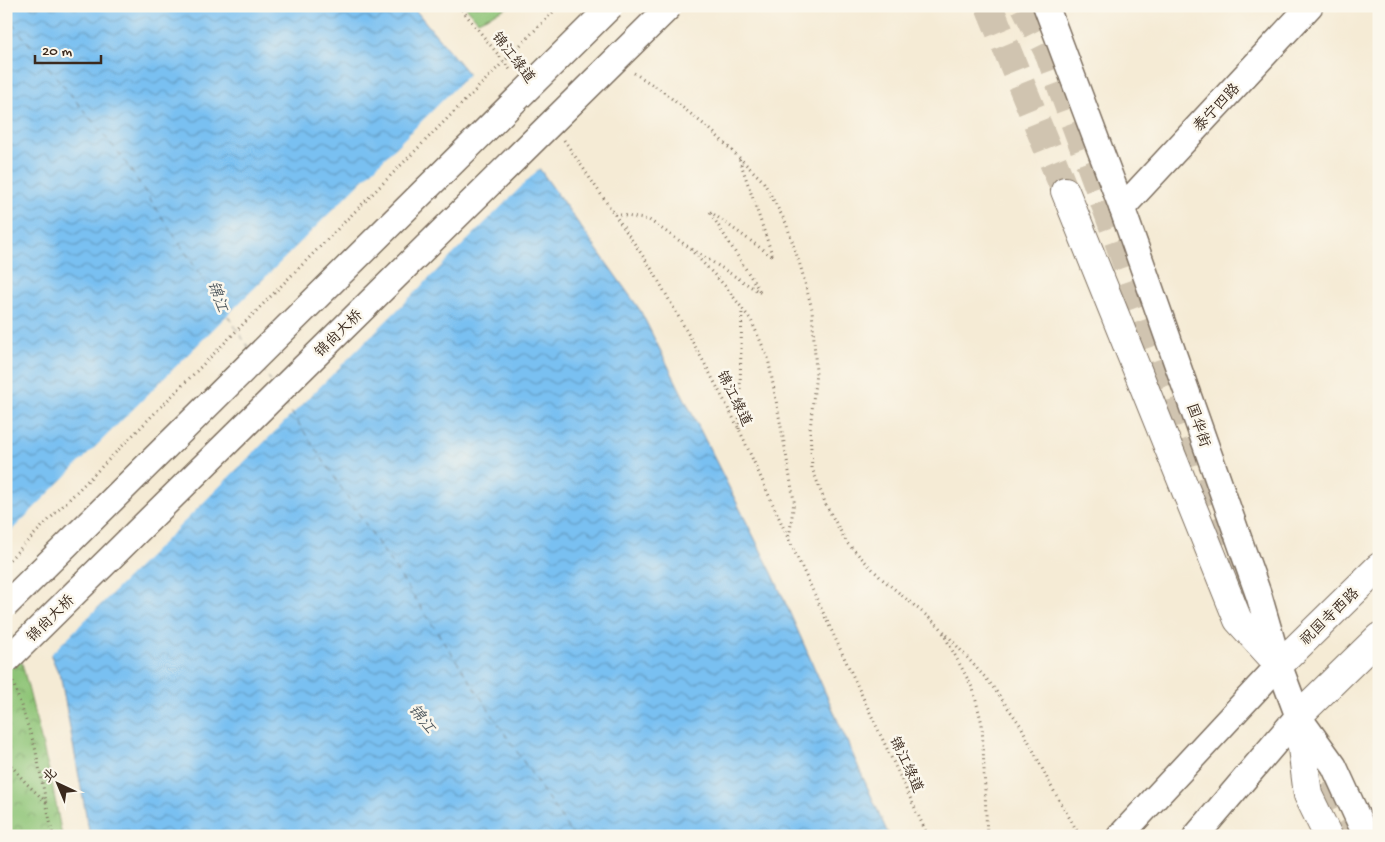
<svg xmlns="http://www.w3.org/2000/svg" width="1385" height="842" font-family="'Gochi Hand','LXGW WenKai TC',sans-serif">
<defs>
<pattern id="park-crowns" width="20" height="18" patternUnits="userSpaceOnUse" patternTransform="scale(1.25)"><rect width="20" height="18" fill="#8ec477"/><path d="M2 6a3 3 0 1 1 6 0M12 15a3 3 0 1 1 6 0" fill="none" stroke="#759f61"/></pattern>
<pattern id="water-waves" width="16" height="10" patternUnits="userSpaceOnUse" patternTransform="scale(1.25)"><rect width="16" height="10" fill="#79c0f1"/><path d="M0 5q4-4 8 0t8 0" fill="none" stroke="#649cc3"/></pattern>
</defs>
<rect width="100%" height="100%" fill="#fbf7ec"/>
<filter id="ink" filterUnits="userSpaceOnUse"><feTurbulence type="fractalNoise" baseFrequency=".02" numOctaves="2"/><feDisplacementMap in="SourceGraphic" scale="10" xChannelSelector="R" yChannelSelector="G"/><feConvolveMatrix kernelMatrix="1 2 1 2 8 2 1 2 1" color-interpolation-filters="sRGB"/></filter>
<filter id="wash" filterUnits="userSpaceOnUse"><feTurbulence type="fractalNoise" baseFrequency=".0096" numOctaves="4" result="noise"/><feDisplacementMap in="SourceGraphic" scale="20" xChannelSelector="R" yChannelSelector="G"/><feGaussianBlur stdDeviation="1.12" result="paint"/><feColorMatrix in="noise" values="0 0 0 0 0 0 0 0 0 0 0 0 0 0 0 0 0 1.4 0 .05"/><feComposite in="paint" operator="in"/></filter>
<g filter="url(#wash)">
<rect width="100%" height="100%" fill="#f5ebd5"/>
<g fill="url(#park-crowns)" stroke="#64774a">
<polygon points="465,6 510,6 478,21"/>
<polygon points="6,621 22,663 52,783 62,836 6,836"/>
</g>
<polygon fill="url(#water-waves)" stroke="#5a7588" points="6,6 412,6 494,105 640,310 773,575 889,836 90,836 61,679 6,551"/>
<polygon fill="#f5ebd5" points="470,73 496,104 541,167 49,656 6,557 6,536"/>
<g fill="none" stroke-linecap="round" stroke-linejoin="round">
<g stroke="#4e575d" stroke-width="1" stroke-dasharray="6 5" stroke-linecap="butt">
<polyline points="6,16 122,157 249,348"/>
<polyline points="262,368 271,381"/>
<polyline points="285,403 573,836"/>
</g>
</g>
</g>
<g filter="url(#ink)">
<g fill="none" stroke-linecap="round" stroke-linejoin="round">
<g stroke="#d0c4b0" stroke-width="28" stroke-dasharray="28 14" stroke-linecap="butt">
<polyline points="989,6 1065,191"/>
<polyline points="1025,6 1049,54 1114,229 1254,626"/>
<polyline points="1305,746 1345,836"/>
</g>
<defs>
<g id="minor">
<polyline points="1046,6 1122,208 1259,596 1279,665 1298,716 1334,766 1366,836"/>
<polyline points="1122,208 1310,6"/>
<polyline points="1120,836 1279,665"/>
<polyline points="1196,836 1298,716"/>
</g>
<g id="major">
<polyline points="1065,191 1238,620 1279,665 1379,567"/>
<polyline points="1328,836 1308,795 1298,716 1379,637"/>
</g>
</defs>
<use href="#minor" stroke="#7c6e5e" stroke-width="28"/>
<use href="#major" stroke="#7c6e5e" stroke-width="30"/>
<g stroke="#7c6e5e" stroke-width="3" stroke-dasharray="1 4" stroke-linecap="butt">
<polyline points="459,6 512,72"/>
<polyline points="557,8 557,6"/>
<polyline points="634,73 661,90 712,131 763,181 786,223 801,268 812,309 816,372 810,430 812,468 826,505 847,543 881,578 939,626 990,683 1021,726 1051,786 1080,836"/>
<polyline points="564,140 653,271 706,366 739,429 789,540 928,836"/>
<polyline points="615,214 649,220 687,246 726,287 751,320 768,358 785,448 794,501 789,539"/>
<polyline points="692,249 761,293 709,211 773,257 739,158"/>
<polyline points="739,429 742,310"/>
<polyline points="943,633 973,689 982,724 987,836"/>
<polyline points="13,682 35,747 53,836"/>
<polyline points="6,769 9,763 26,783 46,802"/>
</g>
<use href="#minor" stroke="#fff" stroke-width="25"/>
<use href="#major" stroke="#fff" stroke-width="28"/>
<defs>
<g id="minor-bridge">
<polyline points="6,605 611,6"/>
<polyline points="6,661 670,6"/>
</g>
</defs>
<use href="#minor-bridge" stroke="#7c6e5e" stroke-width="28" stroke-linecap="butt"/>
<polyline stroke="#7c6e5e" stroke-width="3" stroke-dasharray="1 4" stroke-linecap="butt" points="6,563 557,8"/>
<use href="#minor-bridge" stroke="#fff" stroke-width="25"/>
</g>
</g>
<g text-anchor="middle" stroke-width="5" stroke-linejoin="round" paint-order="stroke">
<g font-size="15" fill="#3b2a1e" stroke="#fbf7ec">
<text transform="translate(514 57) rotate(52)" y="5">锦江绿道</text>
<text transform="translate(1216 107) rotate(-47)" y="5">泰宁四路</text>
<text transform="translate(338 333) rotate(-45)" y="5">锦尚大桥</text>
<text transform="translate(735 398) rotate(63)" y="5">锦江绿道</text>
<text transform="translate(1199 425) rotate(71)" y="5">国华街</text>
<text transform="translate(1329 616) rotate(-44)" y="5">祝国寺西路</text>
<text transform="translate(50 618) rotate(-45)" y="5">锦尚大桥</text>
<text transform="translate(907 764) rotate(65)" y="5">锦江绿道</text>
</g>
<g font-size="16" font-style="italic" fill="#4e575d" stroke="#fbf7ec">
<text transform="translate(219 296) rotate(70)" y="6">锦江</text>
<text transform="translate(423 718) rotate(51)" y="6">锦江</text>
</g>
</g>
<rect width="1385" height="842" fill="none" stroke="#fbf7ec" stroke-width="25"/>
<g transform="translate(58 784) rotate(316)" stroke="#fbf7ec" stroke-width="4" paint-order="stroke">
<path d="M0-4L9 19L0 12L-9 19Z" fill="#3b2a1e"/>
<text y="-8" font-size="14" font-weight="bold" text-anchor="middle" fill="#3b2a1e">北</text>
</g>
<path d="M35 55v8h66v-8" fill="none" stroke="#3b2a1e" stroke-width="2.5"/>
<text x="42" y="55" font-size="15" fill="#3b2a1e" stroke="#fbf7ec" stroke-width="4" paint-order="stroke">20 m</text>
</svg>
